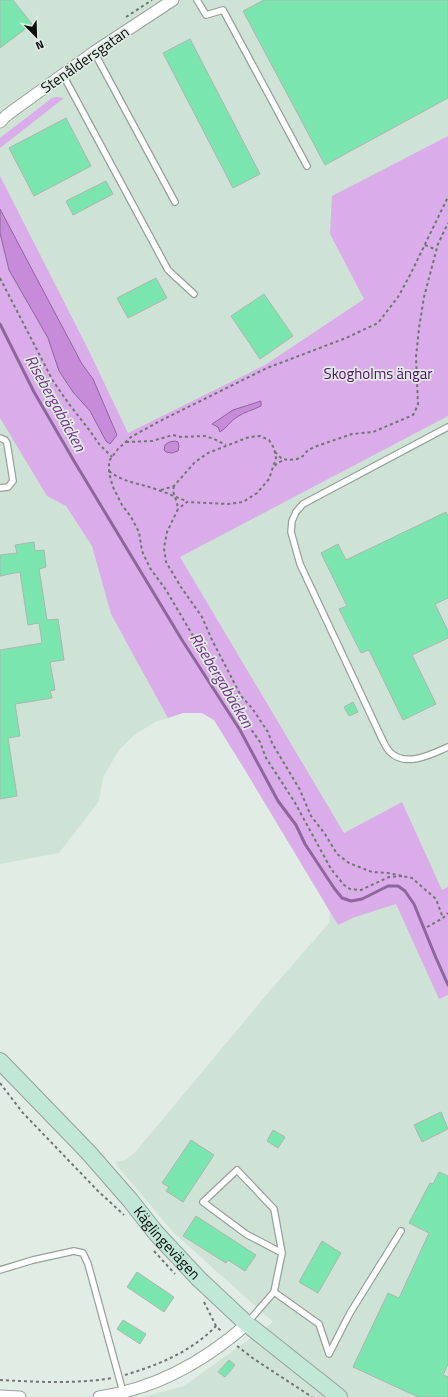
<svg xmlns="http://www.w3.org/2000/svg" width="448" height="1397" font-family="'Titillium Web',sans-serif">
<rect width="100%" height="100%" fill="#e1ece5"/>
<polygon fill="#cfe2d6" points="0,0 448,0 448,1397 143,1397 184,1386 273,1322 174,1233 114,1162 126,1160 137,1150 273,987 329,923 330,912 324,901 245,770 214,720 202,713 183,713 155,722 133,736 119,750 103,777 99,801 59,853 0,864"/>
<g fill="#daace9">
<polygon points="56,97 64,98 0,148 0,138 52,98"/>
<polygon points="448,136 448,416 180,557 344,833 402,802 442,890 448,887 448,995 439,999 396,904 355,917 338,925 245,770 214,720 202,713 183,713 168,718 111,614 92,546 66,506 47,496 0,418 0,176 88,349 128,433 265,365 364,299 330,234 332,196"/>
</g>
<g fill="#c68cd9" stroke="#8d669b">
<polygon points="0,209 82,364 93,379 117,435 110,444 106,441 90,411 73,392 59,371 48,338 9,270 0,233"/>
<path d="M 261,401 L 261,406 C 253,410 244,412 237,417 C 230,421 227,428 220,432 L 218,427 L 212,424 L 233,410 Z"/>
<polygon points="175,441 178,442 179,446 178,451 172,453 166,452 164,450 165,445 169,442"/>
</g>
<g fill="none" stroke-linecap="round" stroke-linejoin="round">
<polyline stroke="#8d669b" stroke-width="3" points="0,324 34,392 74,461 182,640 240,730 278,801 296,825 305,844 334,888 342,898 351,901 362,899 388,886 398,886 405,891 414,904 436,958 448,985"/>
</g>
<g fill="#7be5af" stroke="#abb6af">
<polygon points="0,0 13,0 32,24 0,48"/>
<polygon points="264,0 448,0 448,98 325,165 243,11"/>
<polygon points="190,39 260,174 233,188 163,53"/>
<polygon points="66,118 91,166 34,196 9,148"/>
<polygon points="106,181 113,194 73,215 66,201"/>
<polygon points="156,278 167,298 128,318 117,298"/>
<polygon points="264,294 293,336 260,359 231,316"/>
<polygon points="446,512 448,517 448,598 435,604 448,631 448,638 412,655 436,704 403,720 369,650 361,653 339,609 347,606 321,553 338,544 346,560"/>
<polygon points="34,542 35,551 44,550 46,567 39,569 47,620 58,619 64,660 50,662 55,690 50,691 52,698 15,704 20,736 8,738 17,796 0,799 0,650 42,643 39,623 28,625 20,572 0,576 0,555 17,553 15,545"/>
<polygon points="353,702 358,712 349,716 344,707"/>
<polygon points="441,1112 448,1129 422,1142 414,1125"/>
<polygon points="273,1130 285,1137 278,1148 267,1141"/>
<polygon points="191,1140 214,1155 183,1202 166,1191 169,1187 162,1183"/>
<polygon points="439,1172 448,1176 448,1364 443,1375 448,1377 448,1397 418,1397 353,1367 388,1293 399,1298 429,1233 409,1223 430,1183 433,1184"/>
<polygon points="196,1216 256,1255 245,1271 228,1260 226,1263 183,1236"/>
<polygon points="322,1241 341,1253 318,1293 299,1282"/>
<polygon points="137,1272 174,1297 164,1312 127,1287"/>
<polygon points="123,1320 146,1334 140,1344 117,1329"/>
<polygon points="229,1360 235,1365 225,1377 218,1372"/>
</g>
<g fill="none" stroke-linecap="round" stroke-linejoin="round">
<defs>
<g id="service">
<polyline points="197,0 206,15 223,10 307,166"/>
<polyline points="94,52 175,202"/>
<polyline points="63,75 168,270 194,294"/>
<path d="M 448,427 L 303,504 L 296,512 L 292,521 L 291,532 L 300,564 L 383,741 C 385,745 387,749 390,752 C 406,768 432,754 448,747"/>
<polyline points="0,438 5,440 7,443 13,481 8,487 0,488"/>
<polyline points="0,1270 33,1260 74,1251 83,1253 88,1264 123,1392"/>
<polyline points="274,1292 282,1253 274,1209 237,1170 203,1202 246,1234 282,1253"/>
<polyline points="248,1322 274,1292 319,1324 329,1354 350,1313 401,1231"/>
</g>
<g id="minor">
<polyline points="0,122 7,115 94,52 173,0"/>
<polyline points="0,1396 20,1397"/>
<path d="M 99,1397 C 155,1389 205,1361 247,1324"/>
</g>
<g id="secondary">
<path id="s1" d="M 0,1061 L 89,1153 L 130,1200 L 156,1233 L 199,1279 L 247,1324 L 339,1397"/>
</g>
</defs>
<use href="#service" stroke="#97a19b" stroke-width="8"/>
<use href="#minor" stroke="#97a19b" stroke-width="13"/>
<use href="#secondary" stroke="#97a19b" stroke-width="18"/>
<g stroke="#6f7671" stroke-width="2" stroke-dasharray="3 3" stroke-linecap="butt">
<polyline points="126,17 152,0"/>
<polyline points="425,245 437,250"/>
<polyline points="0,278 53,381 69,404 90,431 99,444 112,457"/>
<polyline points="126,442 152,441 173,435 181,437 205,436 214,439 226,445"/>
<polyline points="275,452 282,459 288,460 297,459 303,456 308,450 317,446 352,434 373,432 413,415 418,405 416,357 419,328 424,297 438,244 448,223"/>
<polyline points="275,466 277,463 284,460"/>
<path d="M 109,471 C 124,483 140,483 158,490 C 168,493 177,498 187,501"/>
<polyline points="174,486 173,491 177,503 178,509 167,532 164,548 166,562 181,587 202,617 212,640 241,696 252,708 268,732 272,743 300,790 311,816 325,834 337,854 349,863 372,872 388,873 412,878 436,899 443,918"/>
<polyline points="161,490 174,486 195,462 208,453 249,437 260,436 269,440 274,448 276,458 269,479 257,493 243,502 228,504 187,502 178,509"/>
<polyline points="402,876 389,877 361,890 350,889 344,885 331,869 294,801 266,758 260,742 232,702 166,590 150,568 142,551 139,532 131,517 122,505 113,487 109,473 109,461 118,449 131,437 160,421 267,368 346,338 378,323 398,297 410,275 448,197"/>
<polyline points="427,927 443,918 448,913"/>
<polyline points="0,1083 23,1113 98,1191 124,1215"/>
<polyline points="154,1251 175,1274"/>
<polyline points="204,1302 216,1326 222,1332"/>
<polyline points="237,1346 254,1359 312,1397"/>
<path d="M 125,1375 C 158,1365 191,1352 216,1326"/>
<path d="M 0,1380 C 38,1382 75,1384 113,1378"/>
</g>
<use href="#service" stroke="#fff" stroke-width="5.5"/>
<use href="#minor" stroke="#fff" stroke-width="11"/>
<use href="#secondary" stroke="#c1e7d6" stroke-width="16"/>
</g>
<g text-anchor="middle" stroke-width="3.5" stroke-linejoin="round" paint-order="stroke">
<g font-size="15" fill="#090c0a" stroke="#e1ece5">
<text transform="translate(85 60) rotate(-35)" y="5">Stenåldersgatan</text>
<text dy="5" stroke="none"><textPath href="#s1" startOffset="247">Käglingevägen</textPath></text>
</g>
<g font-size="15" fill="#580c6c" stroke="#e1ece5">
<text x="378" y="379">Skogholms ängar</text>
</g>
<g font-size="16" font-style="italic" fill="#762f8b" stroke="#e1ece5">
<text transform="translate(56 403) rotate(61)" y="6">Risebergabäcken</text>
<text transform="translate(222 680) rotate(59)" y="6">Risebergabäcken</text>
</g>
</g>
<g transform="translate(36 36) rotate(157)" stroke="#e1ece5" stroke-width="3" paint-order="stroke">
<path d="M0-3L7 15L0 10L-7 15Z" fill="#090c0a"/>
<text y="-6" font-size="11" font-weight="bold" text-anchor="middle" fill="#090c0a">N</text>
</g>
</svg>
